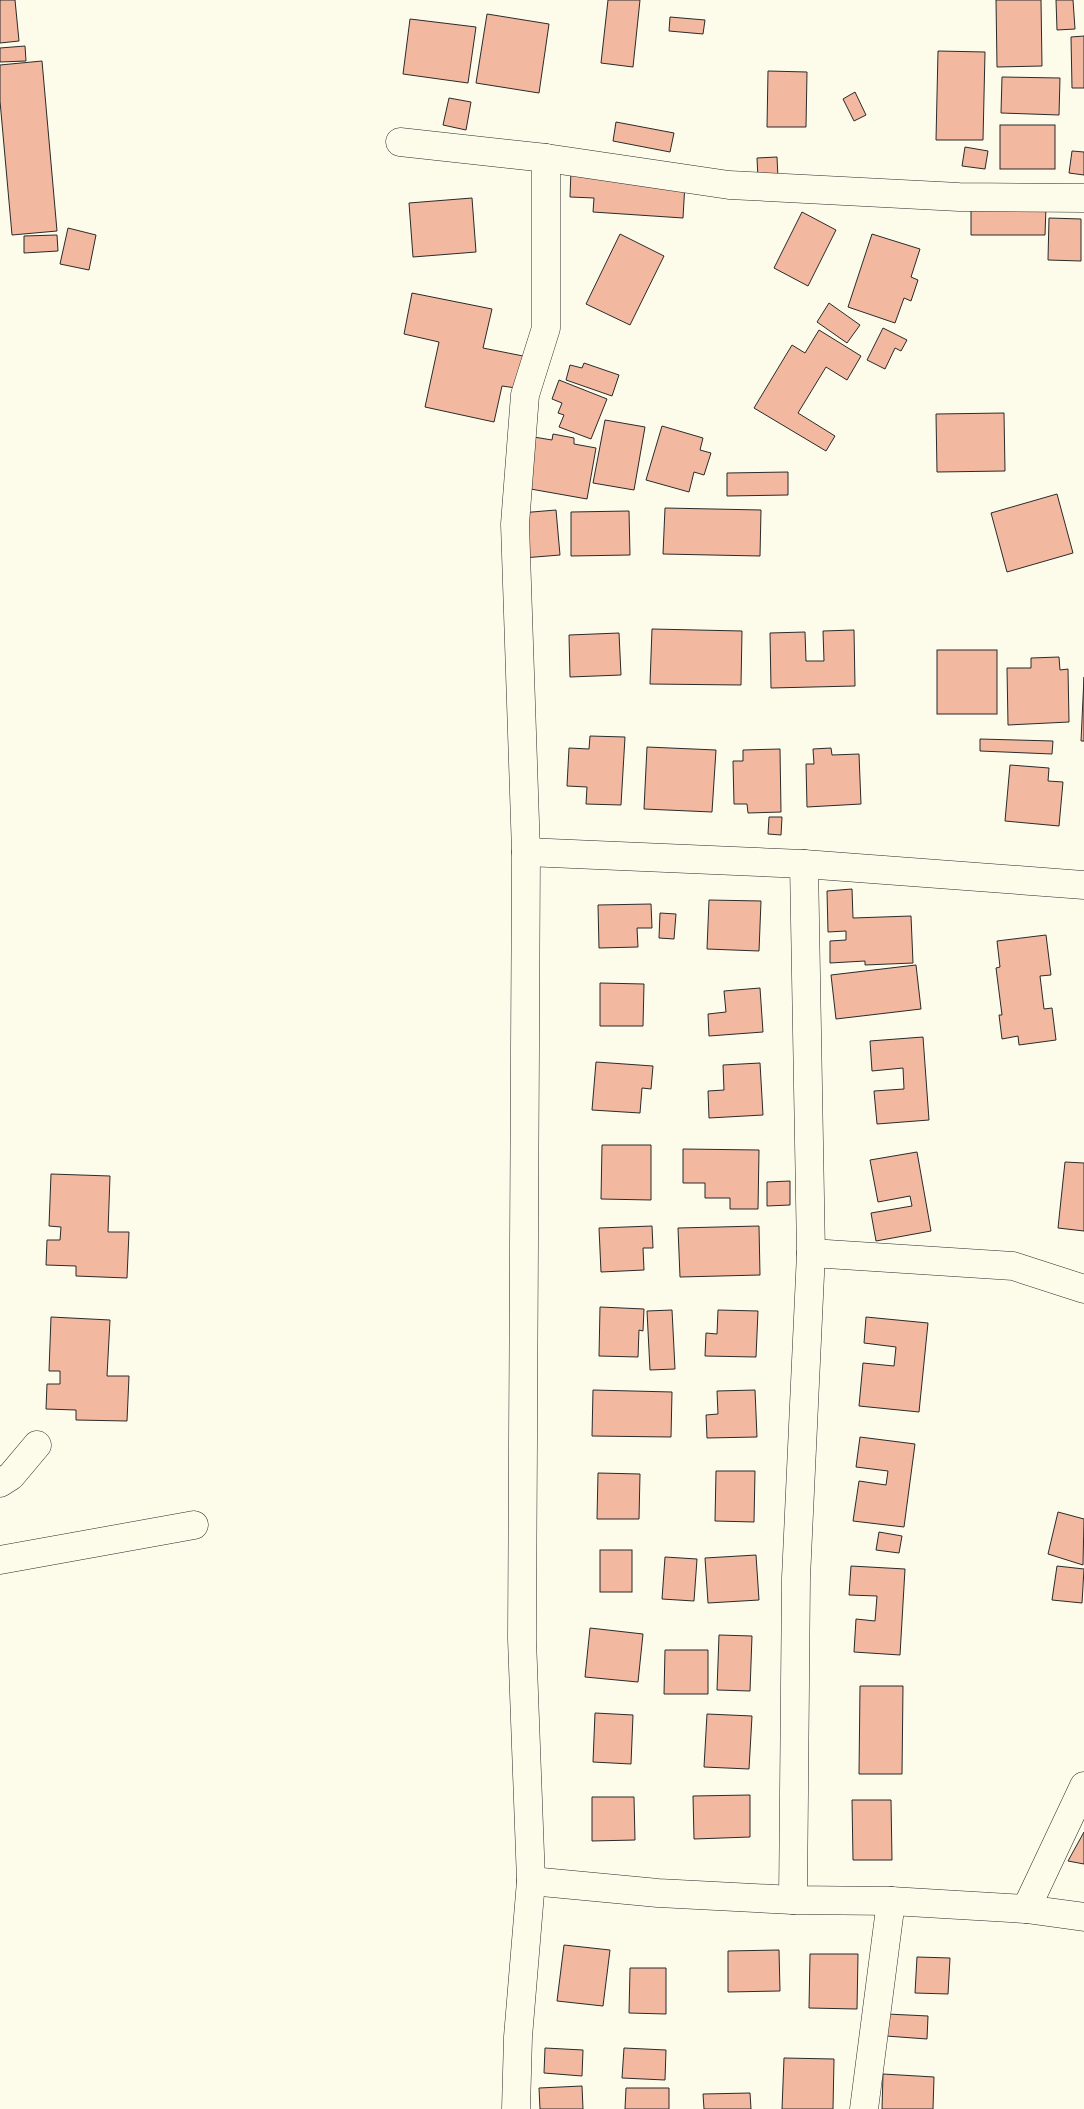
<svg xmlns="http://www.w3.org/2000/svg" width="1084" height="2109" font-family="Spectral,serif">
<rect width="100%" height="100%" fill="#fdfbea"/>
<g fill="#f2b8a0" stroke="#2b2b2b">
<polygon points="0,0 15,0 19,41 0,43"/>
<polygon points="608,0 640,0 633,67 601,63"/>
<polygon points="996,0 1041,0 1042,66 997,67"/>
<polygon points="1056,0 1073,0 1075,29 1057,30"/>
<polygon points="487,14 549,24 539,93 476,83"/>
<polygon points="670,17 705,20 703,34 669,31"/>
<polygon points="410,19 476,27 468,83 403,74"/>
<polygon points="1084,36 1084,88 1072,88 1071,37"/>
<polygon points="25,46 26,61 0,62 0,48"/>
<polygon points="938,51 985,52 983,140 936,140"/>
<polygon points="42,61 57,231 12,235 0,101 0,65"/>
<polygon points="768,71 807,72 806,127 767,127"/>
<polygon points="1002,77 1060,78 1059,115 1001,113"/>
<polygon points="855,92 866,115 854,121 843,99"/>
<polygon points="449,98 471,102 466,130 443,125"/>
<polygon points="616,122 674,133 670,152 613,141"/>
<rect x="1000" y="125" width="55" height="44"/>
<polygon points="965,147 988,151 985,169 962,166"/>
<polygon points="1072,151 1084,152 1084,175 1069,173"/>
<polygon points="777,157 778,178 758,179 757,158"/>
<polygon points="571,170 685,183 683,218 593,212 594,198 570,197"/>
<polygon points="472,198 476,252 413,257 409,203"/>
<polygon points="971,207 1046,207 1045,235 971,235"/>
<polygon points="802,212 836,230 808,286 774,268"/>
<polygon points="1049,218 1081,219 1081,261 1048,260"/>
<polygon points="68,228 96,235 89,270 60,264"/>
<polygon points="620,234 664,256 630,325 586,304"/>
<polygon points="872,234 920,249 911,277 918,280 911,301 904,298 895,323 848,307"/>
<polygon points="57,235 58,251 24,253 24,236"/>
<polygon points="412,293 492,309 483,348 523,356 516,388 502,386 494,422 425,407 439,342 404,334"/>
<polygon points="829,303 860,325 847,343 817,322"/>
<polygon points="883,328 907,340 901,351 895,348 885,369 867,360"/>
<polygon points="819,330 861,356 847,380 826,367 798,413 835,436 826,451 754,408 792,345 805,353"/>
<polygon points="584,363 619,375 612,396 566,380 570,365 582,368"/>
<polygon points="559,380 607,399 591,439 559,427 564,415 558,413 562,403 552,399"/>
<polygon points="1004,413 1005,471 937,472 936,414"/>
<polygon points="605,420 645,427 634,490 593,483"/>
<polygon points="662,426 703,438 700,450 711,453 704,475 694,472 689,492 646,480"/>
<polygon points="553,434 574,438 574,444 596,448 587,499 525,488 534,437 552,440"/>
<polygon points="788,472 788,495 727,496 727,473"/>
<polygon points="1057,494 1073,553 1007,572 991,513"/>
<polygon points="665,508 761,510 760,556 663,554"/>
<polygon points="556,510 560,555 523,558 520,513"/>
<polygon points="629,511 630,555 571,556 571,512"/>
<polygon points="652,629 742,631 741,685 650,684"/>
<polygon points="854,630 855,686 771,688 770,633 805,632 806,661 824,661 823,631"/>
<polygon points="619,633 621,675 570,677 569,635"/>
<rect x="937" y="650" width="60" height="64"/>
<polygon points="1059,657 1060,670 1068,669 1069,722 1008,725 1007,668 1031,668 1031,658"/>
<polygon points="1084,677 1084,741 1081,741"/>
<polygon points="590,736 625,737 621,805 586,804 587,787 567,786 569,748 589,749"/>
<polygon points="980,739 1053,741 1052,754 980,751"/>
<polygon points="647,747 716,750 712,812 644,809"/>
<polygon points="831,748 832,755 859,754 861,804 807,807 806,764 814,764 813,749"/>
<polygon points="780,749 781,812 748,813 747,804 734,804 733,761 743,761 743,750"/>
<polygon points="1010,765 1049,768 1048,781 1063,782 1059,826 1005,821"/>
<polygon points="769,817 782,817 781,835 768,834"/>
<polygon points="852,889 853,918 911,916 913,963 865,965 865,961 830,963 830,941 846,940 846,931 828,932 827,891"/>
<polygon points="709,900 761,901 759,951 707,949"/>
<polygon points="651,904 652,928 637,928 638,947 599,948 598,905"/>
<polygon points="660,913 676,914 674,939 659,938"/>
<polygon points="1046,935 1051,975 1040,976 1044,1009 1052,1008 1056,1040 1019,1045 1018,1036 1002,1039 999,1015 1002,1015 996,968 1000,967 997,941"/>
<polygon points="916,965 921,1009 836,1019 831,975"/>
<polygon points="600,983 644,984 643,1026 600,1026"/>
<polygon points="760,988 763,1032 709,1036 708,1014 726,1012 724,991"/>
<polygon points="923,1037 929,1120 877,1124 874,1091 904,1089 903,1068 872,1071 870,1041"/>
<polygon points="596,1062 653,1066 651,1089 642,1088 640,1113 592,1110"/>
<polygon points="760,1063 763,1115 709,1118 708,1091 724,1090 723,1065"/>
<polygon points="602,1145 651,1145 651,1200 601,1199"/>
<polygon points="683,1149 759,1150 758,1209 730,1209 730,1198 705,1198 705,1183 683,1183"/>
<polygon points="917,1152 931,1231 876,1241 871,1213 912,1206 910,1196 878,1202 870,1160"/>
<polygon points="1065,1162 1084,1163 1084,1231 1058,1228"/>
<polygon points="51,1174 110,1176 108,1232 129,1232 127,1278 76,1276 76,1266 46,1265 47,1240 60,1240 61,1227 49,1226"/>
<polygon points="790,1181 790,1205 767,1206 767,1182"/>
<polygon points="652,1226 653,1248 643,1248 644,1270 601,1272 599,1228"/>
<polygon points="759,1226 760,1275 680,1277 678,1228"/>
<polygon points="600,1307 644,1309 643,1331 639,1330 638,1357 599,1356"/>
<polygon points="672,1310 675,1369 650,1370 647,1311"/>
<polygon points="718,1310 758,1311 756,1357 705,1356 706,1333 717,1334"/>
<polygon points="51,1317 110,1320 107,1376 129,1376 127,1421 76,1420 76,1410 46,1409 47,1384 60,1384 60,1371 49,1371"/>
<polygon points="866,1317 928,1323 919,1412 859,1406 863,1363 894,1366 896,1347 864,1343"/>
<polygon points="593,1390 672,1392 671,1437 592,1436"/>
<polygon points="755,1390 757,1437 707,1438 706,1415 718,1414 717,1391"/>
<polygon points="860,1437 915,1444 904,1527 853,1521 859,1481 886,1485 888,1471 856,1467"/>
<polygon points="716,1471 755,1471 754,1522 715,1521"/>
<polygon points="598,1473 640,1474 639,1519 597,1519"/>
<polygon points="1058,1512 1084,1519 1083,1565 1048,1554"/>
<polygon points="879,1532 902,1536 899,1553 876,1550"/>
<rect x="600" y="1550" width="32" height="42"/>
<polygon points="756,1555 759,1600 708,1603 705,1558"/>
<polygon points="665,1557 697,1559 694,1601 662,1599"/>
<polygon points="851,1566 905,1569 900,1655 854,1652 856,1619 875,1621 877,1596 849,1595"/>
<polygon points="1057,1566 1084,1569 1082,1603 1052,1600"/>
<polygon points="590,1628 643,1634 638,1682 585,1677"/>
<polygon points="719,1635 752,1636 750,1691 717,1690"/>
<polygon points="665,1650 708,1650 708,1694 664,1694"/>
<polygon points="860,1686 903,1686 902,1774 859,1774"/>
<polygon points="595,1713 633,1715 631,1764 593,1762"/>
<polygon points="707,1714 752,1716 749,1769 704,1767"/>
<polygon points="750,1795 750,1837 694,1839 693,1796"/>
<polygon points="592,1797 634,1797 635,1840 592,1841"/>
<polygon points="852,1800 891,1800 892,1860 853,1860"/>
<polygon points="1084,1832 1084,1864 1068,1861"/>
<polygon points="564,1945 610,1950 603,2006 557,2001"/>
<polygon points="779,1950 780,1991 728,1992 728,1951"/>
<polygon points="810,1954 858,1954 857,2009 809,2008"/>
<polygon points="917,1957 950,1958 948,1994 915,1993"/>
<polygon points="630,1968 666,1968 666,2014 629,2013"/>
<polygon points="887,2014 928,2016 927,2039 886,2036"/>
<polygon points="545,2048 583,2050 582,2076 544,2073"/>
<polygon points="624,2048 666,2050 665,2080 622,2078"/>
<polygon points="784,2058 834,2059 833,2109 782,2109"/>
<polygon points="883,2074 934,2077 933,2109 882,2109"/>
<polygon points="582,2086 583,2109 540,2109 539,2088"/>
<polygon points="626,2088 669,2088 669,2109 625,2109"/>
<polygon points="750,2093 751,2109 704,2109 703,2094"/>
</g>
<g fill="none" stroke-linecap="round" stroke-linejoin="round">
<defs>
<g id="minor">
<polyline points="400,142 546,158 729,185 959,197 1084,198"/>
<polyline points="526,852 804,864 811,1253 796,1578 793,1900"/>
<polyline points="804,864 1084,885"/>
<polyline points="811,1253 1013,1266 1084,1289"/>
<polyline points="0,1483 11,1476 37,1445"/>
<polyline points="0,1560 194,1525"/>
<polyline points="531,1881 658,1893 793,1900 891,1901 1026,1909 1084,1917"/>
<polyline points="1026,1909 1084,1786"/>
<polyline points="516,2109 518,2037 531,1881 522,1639 526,852 515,524 525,395 546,328 546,158"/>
<polyline points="864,2109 891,1901"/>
</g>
</defs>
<use href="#minor" stroke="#2b2b2b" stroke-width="29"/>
<use href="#minor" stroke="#fdfbea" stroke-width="28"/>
</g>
</svg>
